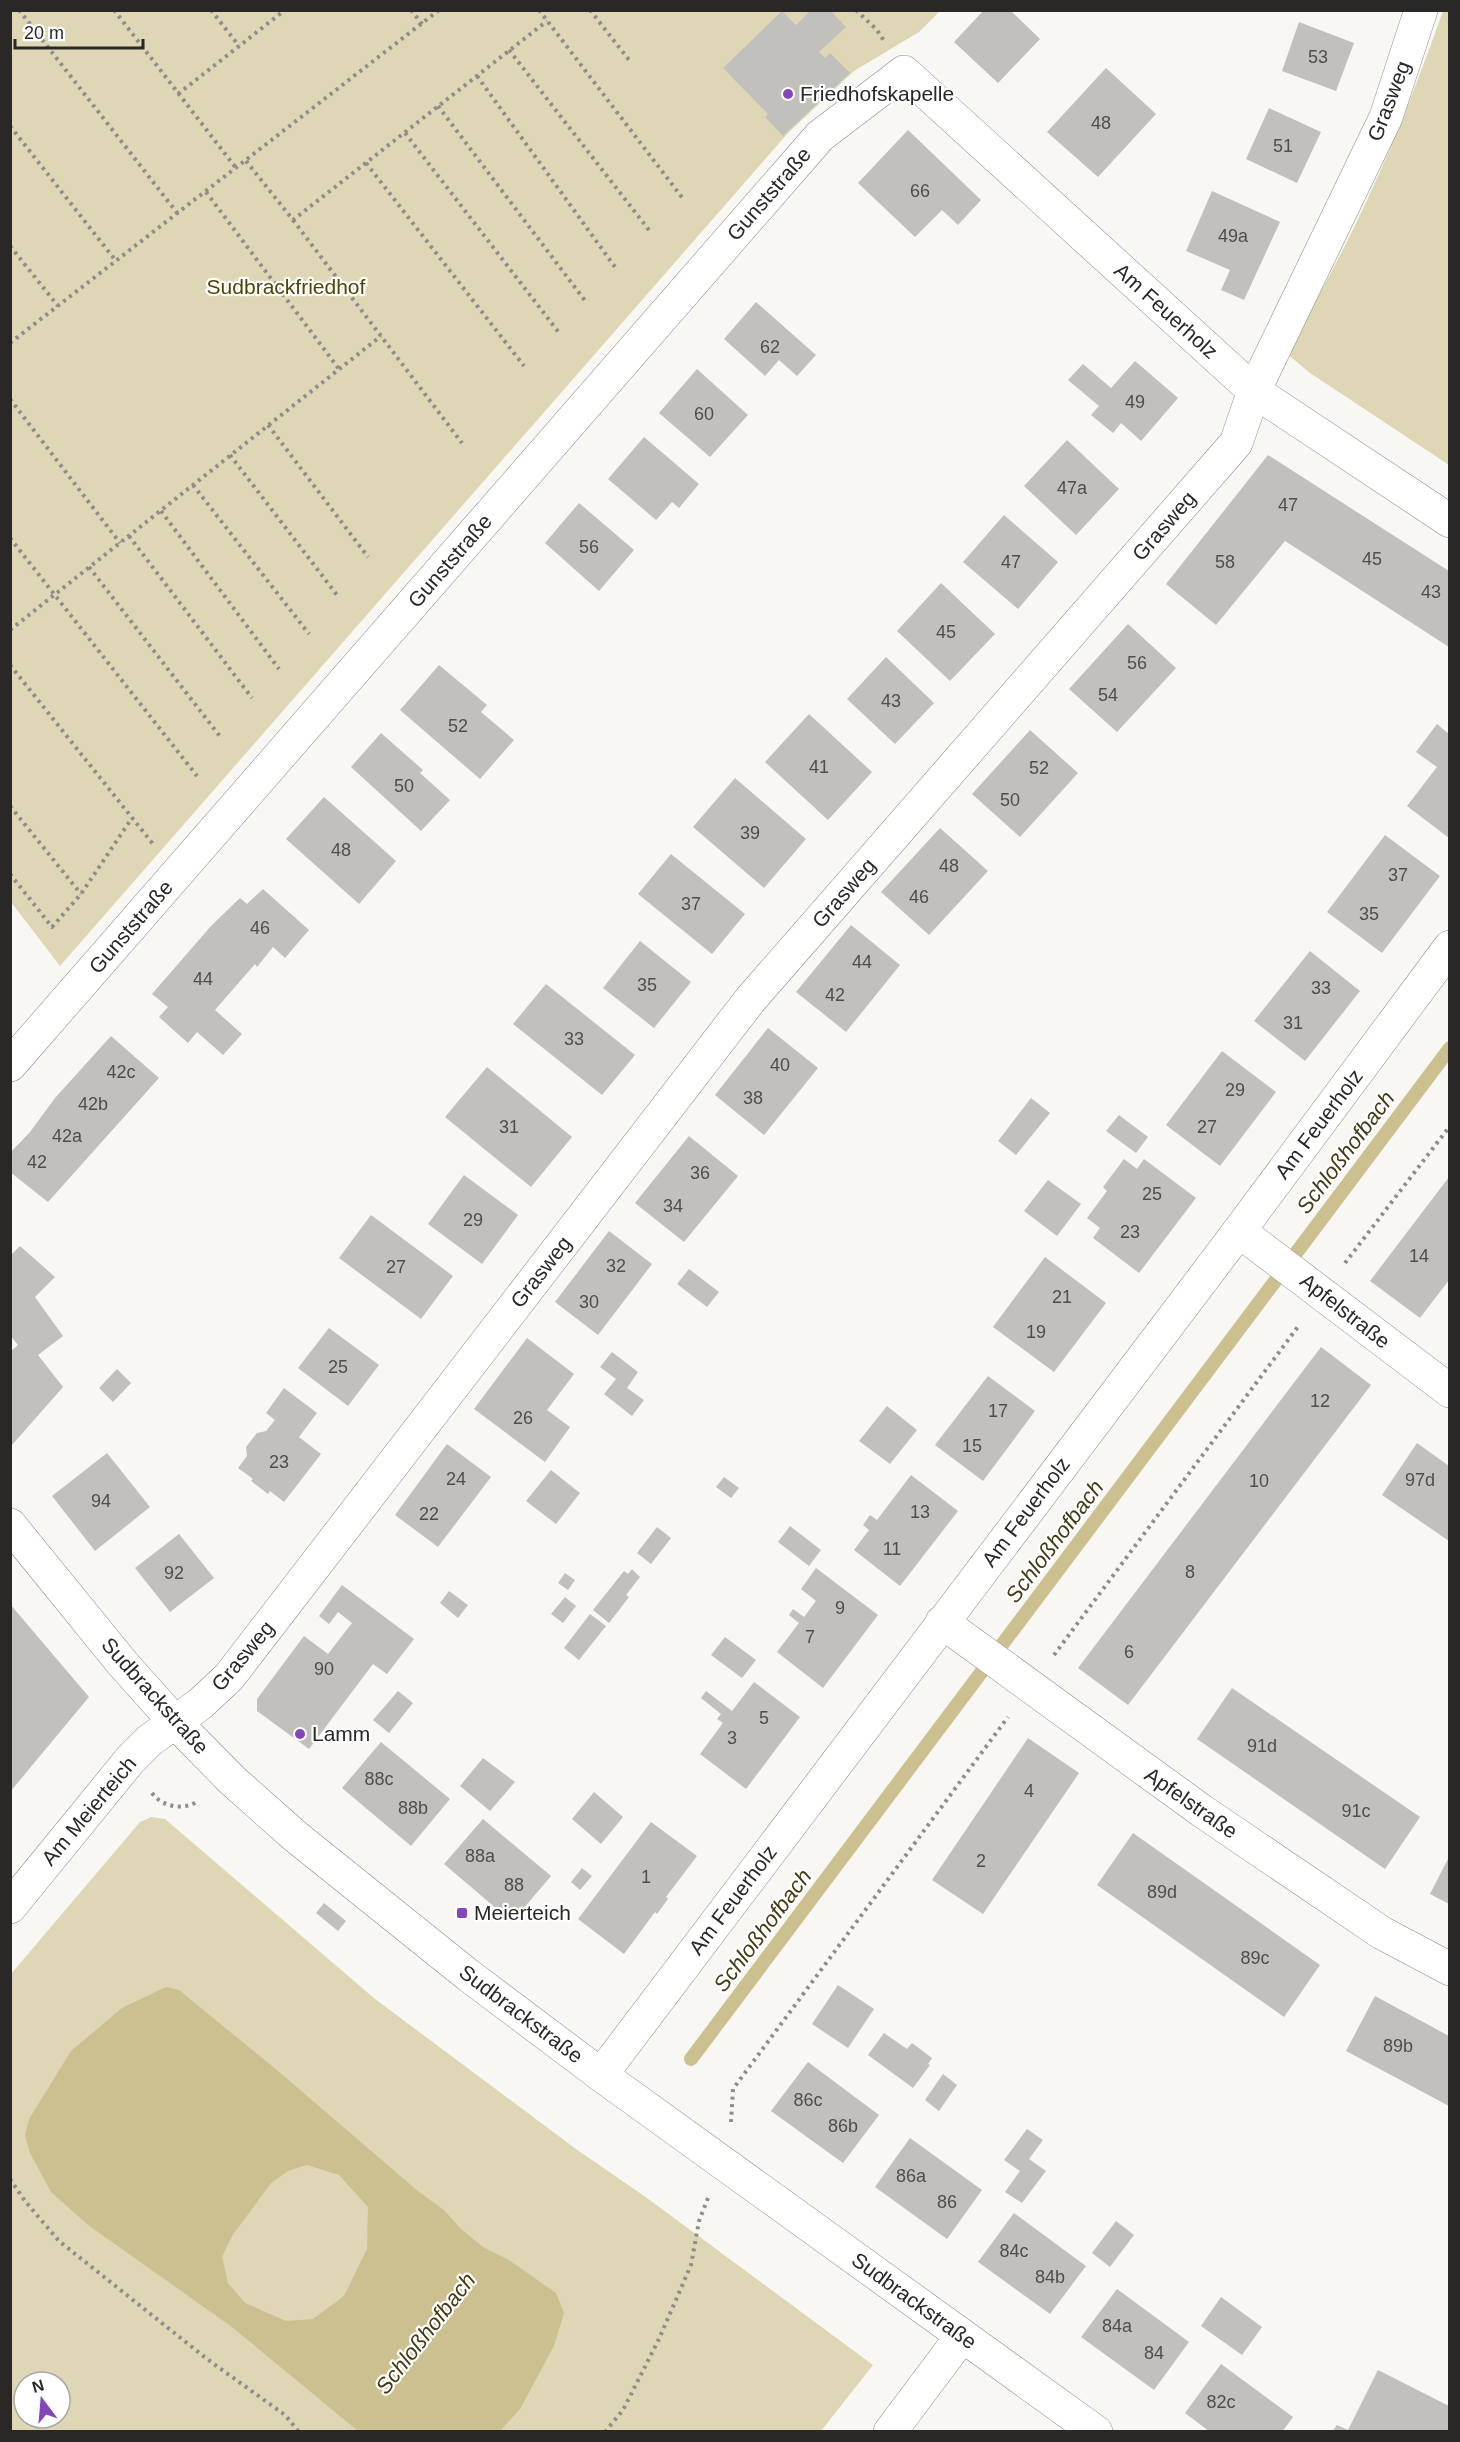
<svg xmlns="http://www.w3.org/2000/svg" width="1460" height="2442" font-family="Arial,sans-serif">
<rect width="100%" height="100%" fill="#f8f7f3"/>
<g fill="#ded6b5" fill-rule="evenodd">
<polygon points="11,11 940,11 919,32 854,71 788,133 60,966 11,902"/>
<path d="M 1443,11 L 1449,11 L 1449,465 L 1310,373 L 1285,352 C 1353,244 1401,130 1443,11 Z"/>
<path d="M 151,1817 L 165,1819 L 375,1999 L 576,2149 L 647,2198 L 873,2365 L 821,2431 L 11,2432 L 11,1974 L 140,1822 ZM 24,2382 L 60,2382 L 60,2418 L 24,2418 Z"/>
</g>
<path fill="#ccc091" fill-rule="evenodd" d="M 166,1987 L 179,1990 L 278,2071 L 419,2192 L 444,2210 L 460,2228 L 483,2247 L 509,2260 L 556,2293 L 564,2313 L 554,2346 L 520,2409 L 500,2431 L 358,2431 L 232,2327 L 88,2225 L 51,2192 L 30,2153 L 25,2136 L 29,2119 L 71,2051 L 122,2008 ZM 307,2165 L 339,2175 L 368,2207 L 367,2249 L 344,2296 L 313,2319 L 286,2321 L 245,2303 L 228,2283 L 222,2257 L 232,2236 L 271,2183 L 288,2171 Z"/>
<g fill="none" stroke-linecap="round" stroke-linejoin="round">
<polyline stroke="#ccc091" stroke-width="14" points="691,2059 1450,1048"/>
</g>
<g fill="#c1c0bc">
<polygon points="811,10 830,10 846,27 819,52 825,58 830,53 850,73 783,136 765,117 768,114 723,68 782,11 796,25"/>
<polygon points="984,10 1010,10 1040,39 998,83 954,42"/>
<polygon points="1299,22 1354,43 1336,91 1282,71"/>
<polygon points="1106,68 1156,114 1098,177 1047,132"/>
<polygon points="1269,108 1321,132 1297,183 1246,159"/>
<polygon points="908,130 981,200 958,225 942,210 915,237 858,183"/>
<polygon points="1212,191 1280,222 1244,300 1221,290 1230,270 1186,251"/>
<polygon points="756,302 816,355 797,376 779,360 765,376 724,339"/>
<polygon points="1135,361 1178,398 1141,441 1121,423 1113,433 1091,415 1099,406 1068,380 1083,364 1111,388"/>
<polygon points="697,369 748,415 710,457 659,413"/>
<polygon points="644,437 699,484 679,508 672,502 656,520 608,479"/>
<polygon points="1067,440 1119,489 1076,535 1024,486"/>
<polygon points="1268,455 1449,571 1449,647 1285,541 1216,625 1166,584"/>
<polygon points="579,503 634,550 599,591 545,543"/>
<polygon points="1004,515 1058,562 1018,609 963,562"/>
<polygon points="941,583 995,634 950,681 897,631"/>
<polygon points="1128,624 1176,668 1117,732 1069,689"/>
<polygon points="886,657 934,703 895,744 847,699"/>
<polygon points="439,665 487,705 481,712 514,740 480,779 400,710"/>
<polygon points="809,714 872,772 828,820 765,762"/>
<polygon points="1437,724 1449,734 1449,838 1407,806 1437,767 1416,752"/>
<polygon points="1030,730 1078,773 1020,837 972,794"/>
<polygon points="381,733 423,770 420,773 450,800 421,831 351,767"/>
<polygon points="735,778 806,839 764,888 693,827"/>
<polygon points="324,797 396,861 359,904 286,839"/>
<polygon points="940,828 988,871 929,935 881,892"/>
<polygon points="1385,835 1440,876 1382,953 1327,912"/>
<polygon points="671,854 745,914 712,954 638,894"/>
<polygon points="263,889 309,930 285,958 273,947 257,967 255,964 215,1010 242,1034 223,1055 197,1032 188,1043 159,1017 168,1007 152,994 211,926 240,898 247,904"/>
<polygon points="851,925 900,965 846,1032 796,992"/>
<polygon points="640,941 691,982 654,1028 603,988"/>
<polygon points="1310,951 1360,991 1305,1061 1254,1021"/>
<polygon points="546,984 635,1055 602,1095 513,1024"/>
<polygon points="768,1028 818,1068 764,1135 715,1095"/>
<polygon points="111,1036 159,1078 48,1202 10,1172 10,1153 30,1132 55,1098"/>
<polygon points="1222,1051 1276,1092 1220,1166 1166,1125"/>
<polygon points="487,1067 572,1137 531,1187 445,1117"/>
<polygon points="1031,1098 1050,1113 1016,1155 998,1141"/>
<polygon points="1119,1115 1148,1137 1136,1153 1106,1131"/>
<polygon points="689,1136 738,1176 684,1242 635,1203"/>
<polygon points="1124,1159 1137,1169 1144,1159 1196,1198 1139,1273 1093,1238 1100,1228 1087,1218 1107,1191 1103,1187"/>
<polygon points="464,1175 518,1215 482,1264 428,1224"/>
<polygon points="1449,1177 1449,1280 1420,1318 1370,1281"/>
<polygon points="1048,1180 1081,1204 1057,1236 1024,1211"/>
<polygon points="371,1215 453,1276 421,1319 339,1258"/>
<polygon points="609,1231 652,1264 598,1335 555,1302"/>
<polygon points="20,1246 55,1277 35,1297 63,1336 38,1355 63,1387 12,1445 10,1352 18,1345 10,1335 10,1256"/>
<polygon points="1045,1257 1106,1303 1054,1372 993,1327"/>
<polygon points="689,1269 719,1292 707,1307 677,1284"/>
<polygon points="329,1328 379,1365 348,1406 298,1368"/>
<polygon points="527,1338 574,1374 547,1410 570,1427 545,1462 474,1409"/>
<polygon points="1321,1347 1371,1385 1128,1705 1078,1668"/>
<polygon points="612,1352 638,1372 627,1388 644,1400 632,1416 604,1394 616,1379 600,1367"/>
<polygon points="117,1369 131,1383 113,1402 99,1388"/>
<polygon points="988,1376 1035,1411 983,1481 935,1445"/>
<polygon points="284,1388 317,1413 299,1437 321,1454 284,1502 270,1491 268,1494 251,1481 253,1479 238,1468 247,1456 246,1447 257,1433 266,1431 275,1420 266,1413"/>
<polygon points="887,1406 917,1430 890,1464 859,1441"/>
<polygon points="1417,1443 1449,1466 1449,1541 1382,1495"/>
<polygon points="447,1444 491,1477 438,1547 395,1515"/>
<polygon points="107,1453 150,1507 95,1551 52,1496"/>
<polygon points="551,1470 580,1493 556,1524 526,1501"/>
<polygon points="911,1475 958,1511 900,1586 854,1550 869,1530 863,1525 870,1515 877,1520"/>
<polygon points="724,1477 739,1488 731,1498 716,1487"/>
<polygon points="790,1526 821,1550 809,1566 778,1542"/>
<polygon points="657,1527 671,1538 651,1564 637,1553"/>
<polygon points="179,1534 214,1578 170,1612 135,1568"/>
<polygon points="816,1568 878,1615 823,1688 777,1652 799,1623 789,1615 793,1609 804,1617 816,1601 801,1589"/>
<polygon points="632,1569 640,1577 626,1595 629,1597 609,1623 593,1610 624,1571 628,1574"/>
<polygon points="565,1573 575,1580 568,1590 558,1583"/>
<polygon points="342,1585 414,1639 387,1674 373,1664 309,1749 257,1711 257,1699 304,1636 328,1654 352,1623 338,1612 329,1624 319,1616"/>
<polygon points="449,1591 468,1605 458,1618 440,1603"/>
<polygon points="565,1597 576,1606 563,1623 551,1614"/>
<polygon points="10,1604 89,1697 10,1792"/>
<polygon points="590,1614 606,1626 579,1660 564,1648"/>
<polygon points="725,1637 756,1660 742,1678 711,1655"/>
<polygon points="754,1682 800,1717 746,1789 700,1754 723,1723 717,1719 721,1714 701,1698 706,1691 732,1711"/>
<polygon points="1232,1688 1420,1817 1385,1869 1197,1739"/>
<polygon points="398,1691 413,1703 389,1733 373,1720"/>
<polygon points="1028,1738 1079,1773 983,1914 932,1880"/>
<polygon points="381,1742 450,1799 411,1846 342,1788"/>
<polygon points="483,1758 515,1782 490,1811 460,1786"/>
<polygon points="594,1792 623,1817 601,1844 572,1819"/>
<polygon points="483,1819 551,1876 512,1922 444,1864"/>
<polygon points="651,1822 697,1856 666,1897 668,1899 657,1914 655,1912 624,1954 578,1919"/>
<polygon points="1133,1833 1320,1965 1284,2017 1097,1885"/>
<polygon points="1449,1857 1449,1904 1430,1894"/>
<polygon points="582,1868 592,1876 580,1890 571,1882"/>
<polygon points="324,1903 346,1921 338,1931 316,1913"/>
<polygon points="838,1985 874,2009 848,2048 812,2024"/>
<polygon points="1375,1996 1449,2036 1449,2106 1346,2051"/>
<polygon points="884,2033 907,2049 912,2043 932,2058 928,2064 930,2065 913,2088 868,2055"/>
<polygon points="808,2062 879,2115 843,2163 771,2111"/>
<polygon points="943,2074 957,2085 939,2111 925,2100"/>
<polygon points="1027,2129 1043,2140 1029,2159 1046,2171 1022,2203 1005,2192 1020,2171 1004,2160"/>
<polygon points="910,2138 982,2190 947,2239 875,2187"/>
<polygon points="1014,2213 1086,2266 1050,2314 978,2262"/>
<polygon points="1116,2221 1134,2235 1110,2267 1092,2253"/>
<polygon points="1117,2289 1189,2342 1154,2390 1081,2337"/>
<polygon points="1221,2297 1262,2327 1242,2355 1201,2326"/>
<polygon points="1221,2364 1293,2417 1282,2432 1210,2432 1185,2413"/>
<polygon points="1378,2370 1449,2406 1449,2432 1332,2432 1337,2425 1348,2430"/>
</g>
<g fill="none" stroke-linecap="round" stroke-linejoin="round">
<defs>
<g id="minor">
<polyline points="10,1065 820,136 904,72 1254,391 1450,521"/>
<polyline points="1239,1231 1450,1391"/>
<polyline points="942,1622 1202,1811 1382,1933 1450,1969"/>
<polyline points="10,1907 130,1760 150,1740 200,1704 229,1677 750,1000 1236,443 1254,391 1386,117 1421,10"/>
<polyline points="601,2075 1239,1231 1450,947"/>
<polyline points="890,2432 962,2336"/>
</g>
<polyline id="tertiary" points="10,1525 123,1664 174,1721 232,1780 295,1836 468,1975 601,2075 1096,2432"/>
</defs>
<use href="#minor" stroke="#8a8a86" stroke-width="34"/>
<use href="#tertiary" stroke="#8a8a86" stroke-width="34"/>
<g stroke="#8e8d8a" stroke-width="4" stroke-dasharray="3 4.5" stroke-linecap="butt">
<polyline points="19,10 178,214"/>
<polyline points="114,10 236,168"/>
<polyline points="211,10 239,46"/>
<polyline points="411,10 422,24"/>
<polyline points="539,10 684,200"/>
<polyline points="590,10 629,60"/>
<polyline points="856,10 877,30 884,41"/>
<polyline points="509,50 649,230"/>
<polyline points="477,76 615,267"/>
<polyline points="178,94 285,10"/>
<polyline points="438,106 586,302"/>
<polyline points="10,126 116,261"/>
<polyline points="405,133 560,334"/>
<polyline points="246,161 293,220 547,21"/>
<polyline points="366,163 524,366"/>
<polyline points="206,192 339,369"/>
<polyline points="293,220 462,443"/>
<polyline points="10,246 58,306"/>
<polyline points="10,343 439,10"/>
<polyline points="10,399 120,543"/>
<polyline points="268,425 368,557"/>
<polyline points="230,455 337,595"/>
<polyline points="193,485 309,634"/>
<polyline points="161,511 279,669"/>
<polyline points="129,536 252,698"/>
<polyline points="10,538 197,776"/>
<polyline points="89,567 222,739"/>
<polyline points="10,630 381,336"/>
<polyline points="10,665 153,844"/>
<polyline points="10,806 81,894"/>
<polyline points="10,874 52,927 81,894 132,818"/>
<polyline points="1345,1263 1450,1126"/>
<polyline points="1054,1655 1300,1324"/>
<path d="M 152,1793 C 162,1807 184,1811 198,1801"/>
<polyline points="731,2122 733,2089 1008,1717"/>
<polyline points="10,2179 25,2201 59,2241 207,2359 285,2415 299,2432"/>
<polyline points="605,2432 623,2410 659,2339 691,2265 699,2221 708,2198"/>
</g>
<use href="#minor" stroke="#fff" stroke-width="33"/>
<use href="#tertiary" stroke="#fff" stroke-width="33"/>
</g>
<g fill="#8646bb" stroke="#fff" stroke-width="2">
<circle cx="788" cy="94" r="6"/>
<circle cx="300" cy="1734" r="6"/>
<rect x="456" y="1907" width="12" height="12" rx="3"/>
</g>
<g text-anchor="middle" stroke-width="4.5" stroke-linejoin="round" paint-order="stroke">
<g font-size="18" fill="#4f4e4c">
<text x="1318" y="63">53</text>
<text x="1101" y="129">48</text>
<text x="1283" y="152">51</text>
<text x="920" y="197">66</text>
<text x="1233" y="242">49a</text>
<text x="770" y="353">62</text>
<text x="1135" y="408">49</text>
<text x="704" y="420">60</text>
<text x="1072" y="494">47a</text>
<text x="1288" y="511">47</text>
<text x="589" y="553">56</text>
<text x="1372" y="565">45</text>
<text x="1011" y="568">47</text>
<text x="1225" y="568">58</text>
<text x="1431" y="598">43</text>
<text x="946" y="638">45</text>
<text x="1137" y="669">56</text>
<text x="1108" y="701">54</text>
<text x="891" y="707">43</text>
<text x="458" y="732">52</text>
<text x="819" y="773">41</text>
<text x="1039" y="774">52</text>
<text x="404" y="792">50</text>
<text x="1010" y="806">50</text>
<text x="750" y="839">39</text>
<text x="341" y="856">48</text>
<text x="949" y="872">48</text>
<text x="1398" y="881">37</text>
<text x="919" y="903">46</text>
<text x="691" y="910">37</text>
<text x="1369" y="920">35</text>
<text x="260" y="934">46</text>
<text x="862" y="968">44</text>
<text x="203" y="985">44</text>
<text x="647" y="991">35</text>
<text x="1321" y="994">33</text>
<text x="835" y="1001">42</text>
<text x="1293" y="1029">31</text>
<text x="574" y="1045">33</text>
<text x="780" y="1071">40</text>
<text x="121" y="1078">42c</text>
<text x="1235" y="1096">29</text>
<text x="753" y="1104">38</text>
<text x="93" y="1110">42b</text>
<text x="509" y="1133">31</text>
<text x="1207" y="1133">27</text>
<text x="67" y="1142">42a</text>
<text x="37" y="1168">42</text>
<text x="700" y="1179">36</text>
<text x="1152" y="1200">25</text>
<text x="673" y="1212">34</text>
<text x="473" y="1226">29</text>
<text x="1130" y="1238">23</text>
<text x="1419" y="1262">14</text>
<text x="616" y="1272">32</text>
<text x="396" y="1273">27</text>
<text x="1062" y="1303">21</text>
<text x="589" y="1308">30</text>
<text x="1036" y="1338">19</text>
<text x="338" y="1373">25</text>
<text x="1320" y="1407">12</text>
<text x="998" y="1417">17</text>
<text x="523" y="1424">26</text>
<text x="972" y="1452">15</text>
<text x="279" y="1468">23</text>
<text x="456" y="1485">24</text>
<text x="1420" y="1486">97d</text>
<text x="1259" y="1487">10</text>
<text x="101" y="1507">94</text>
<text x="920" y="1518">13</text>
<text x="429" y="1520">22</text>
<text x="892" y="1555">11</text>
<text x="1190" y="1578">8</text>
<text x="174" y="1579">92</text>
<text x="840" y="1614">9</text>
<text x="810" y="1643">7</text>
<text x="1129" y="1658">6</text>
<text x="324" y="1675">90</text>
<text x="764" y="1724">5</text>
<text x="732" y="1744">3</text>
<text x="1262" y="1752">91d</text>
<text x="379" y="1785">88c</text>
<text x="1029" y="1797">4</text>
<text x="413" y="1814">88b</text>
<text x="1356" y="1817">91c</text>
<text x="480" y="1862">88a</text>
<text x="981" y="1867">2</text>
<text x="646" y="1883">1</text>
<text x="514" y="1891">88</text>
<text x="1162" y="1898">89d</text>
<text x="1255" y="1964">89c</text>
<text x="1398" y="2052">89b</text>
<text x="808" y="2106">86c</text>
<text x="843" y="2132">86b</text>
<text x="911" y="2182">86a</text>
<text x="947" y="2208">86</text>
<text x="1014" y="2257">84c</text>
<text x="1050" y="2283">84b</text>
<text x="1117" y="2332">84a</text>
<text x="1154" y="2359">84</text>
<text x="1221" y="2408">82c</text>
</g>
<g font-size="21" fill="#292827" stroke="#fff" text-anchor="start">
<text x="800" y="101">Friedhofskapelle</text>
<text x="312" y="1741">Lamm</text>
<text x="474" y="1920">Meierteich</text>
</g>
<g font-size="21" fill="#292827" stroke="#fff">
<text transform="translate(1389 101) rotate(-69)" y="7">Grasweg</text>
<text transform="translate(769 194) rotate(-49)" y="7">Gunststraße</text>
<text transform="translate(1166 311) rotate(42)" y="7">Am Feuerholz</text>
<text transform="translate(1164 526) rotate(-49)" y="7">Grasweg</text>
<text transform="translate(450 561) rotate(-49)" y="7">Gunststraße</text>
<text transform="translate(844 893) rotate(-49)" y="7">Grasweg</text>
<text transform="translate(131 927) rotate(-49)" y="7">Gunststraße</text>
<text transform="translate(1319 1124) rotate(-53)" y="7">Am Feuerholz</text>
<text transform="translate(541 1272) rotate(-52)" y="7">Grasweg</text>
<text transform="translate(1345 1311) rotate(38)" y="7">Apfelstraße</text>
<text transform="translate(1026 1512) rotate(-53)" y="7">Am Feuerholz</text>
<text transform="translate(243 1656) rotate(-50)" y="7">Grasweg</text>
<text transform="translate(155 1696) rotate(48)" y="7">Sudbrackstraße</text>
<text transform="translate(1191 1803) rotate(35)" y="7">Apfelstraße</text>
<text transform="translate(89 1811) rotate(-50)" y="7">Am Meierteich</text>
<text transform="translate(733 1900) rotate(-53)" y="7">Am Feuerholz</text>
<text transform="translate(521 2014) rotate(37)" y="7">Sudbrackstraße</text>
<text transform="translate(914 2301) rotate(36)" y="7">Sudbrackstraße</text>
</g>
<g font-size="21" fill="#4f4306" stroke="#fff">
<text x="286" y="294">Sudbrackfriedhof</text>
</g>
<g font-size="22" font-style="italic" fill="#433a15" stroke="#fff">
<text transform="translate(1345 1152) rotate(-53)" y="8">Schloßhofbach</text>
<text transform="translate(1054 1541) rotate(-53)" y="8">Schloßhofbach</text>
<text transform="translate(762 1930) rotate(-53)" y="8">Schloßhofbach</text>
<text transform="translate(425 2333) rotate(-52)" y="8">Schloßhofbach</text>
</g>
</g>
<rect width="1460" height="2442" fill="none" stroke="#292827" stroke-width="24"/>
<g transform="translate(42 2400) rotate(344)"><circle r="28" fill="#ffffff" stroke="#a9a9a9" stroke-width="1.5"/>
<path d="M0-4.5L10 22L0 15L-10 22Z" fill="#8646bb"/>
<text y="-9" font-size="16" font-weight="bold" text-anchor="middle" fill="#292827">N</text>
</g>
<path d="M15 39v9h128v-9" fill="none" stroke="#292827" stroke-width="3"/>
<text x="24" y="39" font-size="18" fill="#292827" stroke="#ffffff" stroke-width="4.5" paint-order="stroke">20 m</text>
</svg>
